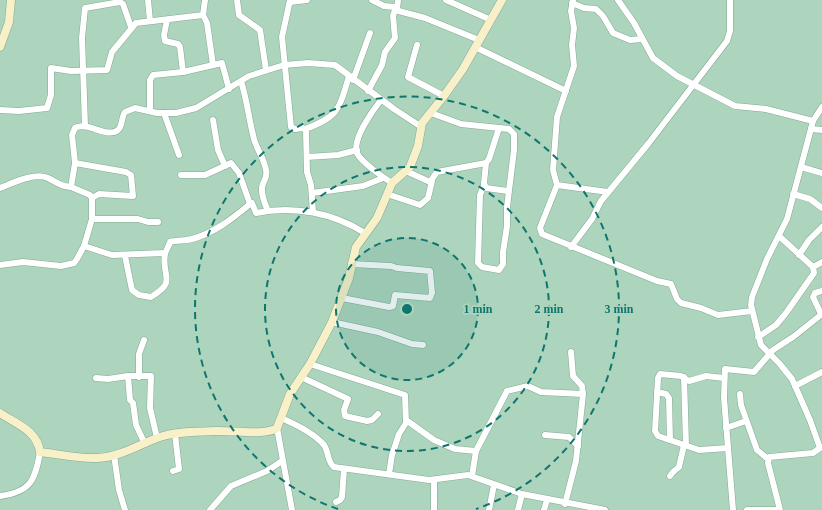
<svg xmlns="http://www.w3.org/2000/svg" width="822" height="510" font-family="'Times New Roman',serif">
<rect width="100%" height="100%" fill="#add4bd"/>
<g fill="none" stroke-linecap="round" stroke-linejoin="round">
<defs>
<g id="street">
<polyline points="148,0 150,21"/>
<polyline points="237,0 239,15 260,30 266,70"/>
<polyline points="290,0 282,37 291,127 295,129 303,128 306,131 307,172 311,185 313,212"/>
<polyline points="372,0 384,6 394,7"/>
<polyline points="446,0 491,20"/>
<polyline points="573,0 571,11 574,28 572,45 574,66 557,117 553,170 557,185 540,228 542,234 657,281 671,284 677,299 681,303 701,308 718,315 752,311"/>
<polyline points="618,0 634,23 653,58 677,76 735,106 766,109 813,121"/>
<polyline points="290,2 307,0"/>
<polyline points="572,3 584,8 596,9 603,16 613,33 630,40 642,39"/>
<polyline points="397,9 398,0"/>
<polyline points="203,15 207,23 213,65"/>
<polyline points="167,20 164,35 165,41 178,44 180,47 183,72"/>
<polyline points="417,45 408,77 444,96"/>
<polyline points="475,47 566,91"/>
<polyline points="353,80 370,33"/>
<path d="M 241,81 C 247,100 249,120 254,139 C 257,150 264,158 266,170 C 268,178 263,181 262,187 C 261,196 265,204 268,211"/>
<polyline points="368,91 382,65 385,52 395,38 393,16 395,10 425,18 479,40"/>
<path d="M 381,100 C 373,110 352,139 357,153 C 361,162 384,178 392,183"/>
<polyline points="0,110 19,111 47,108 51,95 51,68 71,71 107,70 112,52 136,23 203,15 205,0"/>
<polyline points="150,111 150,80 153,75 183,72 222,63 229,89"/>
<polyline points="164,113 179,155"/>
<polyline points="431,113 461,124 509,129 514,134 514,150 507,207 507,226 503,252 503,264 499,270 482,267 478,263 480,195 484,185"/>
<polyline points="213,120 218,150 225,166"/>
<polyline points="85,126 82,38 85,8 120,2 123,4 131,27"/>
<path d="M 305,129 C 339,117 339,109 349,76"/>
<polyline points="811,129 822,130"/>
<polyline points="307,157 338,155 357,150"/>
<polyline points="75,163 126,172 131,175 133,196 99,194 92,198"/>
<polyline points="486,163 484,183 486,188 508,191"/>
<polyline points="801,167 822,173"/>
<polyline points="408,172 430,182 437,172 486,163 489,159 499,128"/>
<path d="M 181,175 L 205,175 L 231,163 L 239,173 L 250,204 L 252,203 L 256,213 C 294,205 333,213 365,233"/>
<polyline points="557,185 608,192"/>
<path d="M 0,188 C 13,183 34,172 48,178 C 56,182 61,187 71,187 L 75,163 L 72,135 L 75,128 C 88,121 107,139 118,130 C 123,126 121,117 125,112 L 135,108 L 157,113 L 176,113 L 196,108 L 249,76 L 284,65 L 308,63 L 335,65 L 394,109 L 420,126"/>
<polyline points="312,193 363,186 383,178"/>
<polyline points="387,194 420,205 428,198 432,181"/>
<polyline points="793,194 810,199 822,208"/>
<polyline points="92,219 138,219 148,222 158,222"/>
<polyline points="84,246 112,255 165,253"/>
<polyline points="571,247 592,219 601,201 648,144 727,41 730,31 730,0"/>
<polyline points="799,255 809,240 822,227"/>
<path d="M 125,256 L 132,290 L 139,295 L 151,297 C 178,281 161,277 165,254 C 166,250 169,246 170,242 C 177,240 185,241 192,239 C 214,233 232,219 250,204"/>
<polyline points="0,265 23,262 61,266 74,263 77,259 84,246 92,219 92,198 90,195 71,187"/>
<polyline points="813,267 822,262"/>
<polyline points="342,298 389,307 393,306 395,295 430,298 432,293 430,271 397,268 391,266 351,264"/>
<polyline points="821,314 813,297 815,293 822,291"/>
<polyline points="332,322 378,332 412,344 423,345"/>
<polyline points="758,337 776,325 786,313 814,273 813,267 779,236"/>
<polyline points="310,364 405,395 406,423 399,434 392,455 389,474"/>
<polyline points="128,376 151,376 150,408 157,438"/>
<polyline points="139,377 139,354 144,340"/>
<polyline points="301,377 348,399 344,410 345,416 367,421 372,420 378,414"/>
<polyline points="684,377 686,445"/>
<polyline points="96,378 108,379 128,376 130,400 133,403 136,425 145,444"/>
<polyline points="724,378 706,376 689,381 681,376 660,374 658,378 655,431 658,436 699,450 728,448"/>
<polyline points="795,386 822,372"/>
<polyline points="657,392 666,394 669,398 670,440"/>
<polyline points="740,394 741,405 757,450 768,459"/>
<path d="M 281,418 C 295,424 314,433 324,445 C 329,452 327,462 334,467 L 429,480 L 468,475 L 522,494 L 605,510"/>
<polyline points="406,420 434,440 455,449 476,451"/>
<polyline points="277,428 292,510"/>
<polyline points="726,428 746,421"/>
<polyline points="545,435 569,437 578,446"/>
<polyline points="114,455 119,490 125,510"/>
<polyline points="173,471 179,469 175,434"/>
<polyline points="472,476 476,451 507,391 528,386 541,392 583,394"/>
<polyline points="670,476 673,472 679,467 684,445"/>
<polyline points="434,480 434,510"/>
<path d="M 0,496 C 31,492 35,480 40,452"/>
<polyline points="336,502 340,500 342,497 344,469"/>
<polyline points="565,504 576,461 583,394 582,386 573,376 571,352"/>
<polyline points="210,510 231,486 267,471 282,461"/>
<polyline points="489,510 494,485"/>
<polyline points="518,510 522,494"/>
<polyline points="544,510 547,500"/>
<polyline points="733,510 724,398 725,369 754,372 773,350 793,337 822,314"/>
<polyline points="747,510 780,510 768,463 769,457 813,453 820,448 810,420 792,379 779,363 761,345 751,305 752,297 767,259 787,219 813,121 822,107"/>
</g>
<g id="secondary">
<polyline points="0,47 9,22 11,0"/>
<path d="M 0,413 C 16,424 37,430 40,452 C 59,454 78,459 97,458 C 121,457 139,444 160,437 C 177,431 197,432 215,431 C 231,430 265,436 277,428 L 290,394 L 310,364 L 332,322 L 349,278 L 356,247 L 377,218 L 392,183 L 410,167 L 418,146 L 422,123 L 444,96 L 463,69 L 502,0"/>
</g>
</defs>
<use href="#street" stroke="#84aa94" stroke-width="7"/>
<use href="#secondary" stroke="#84aa94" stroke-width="9"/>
<use href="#street" stroke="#fff" stroke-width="6"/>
<use href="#secondary" stroke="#f7f0c9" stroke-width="8"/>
</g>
<circle cx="407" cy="309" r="71" fill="#0f766e" fill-opacity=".12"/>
<g fill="none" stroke="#0f766e" stroke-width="2" stroke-dasharray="7 5">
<circle cx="407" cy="309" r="71"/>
<circle cx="407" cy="309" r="142"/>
<path d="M338 509A212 212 0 1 1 476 509"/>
</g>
<circle cx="407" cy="309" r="6" fill="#0f766e" stroke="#add4bd" stroke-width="2"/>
<g font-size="12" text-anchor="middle" font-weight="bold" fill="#0f766e" stroke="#add4bd" stroke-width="3.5" stroke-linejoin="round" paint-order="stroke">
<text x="478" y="313">1 min</text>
<text x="549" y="313">2 min</text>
<text x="619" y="313">3 min</text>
</g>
</svg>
